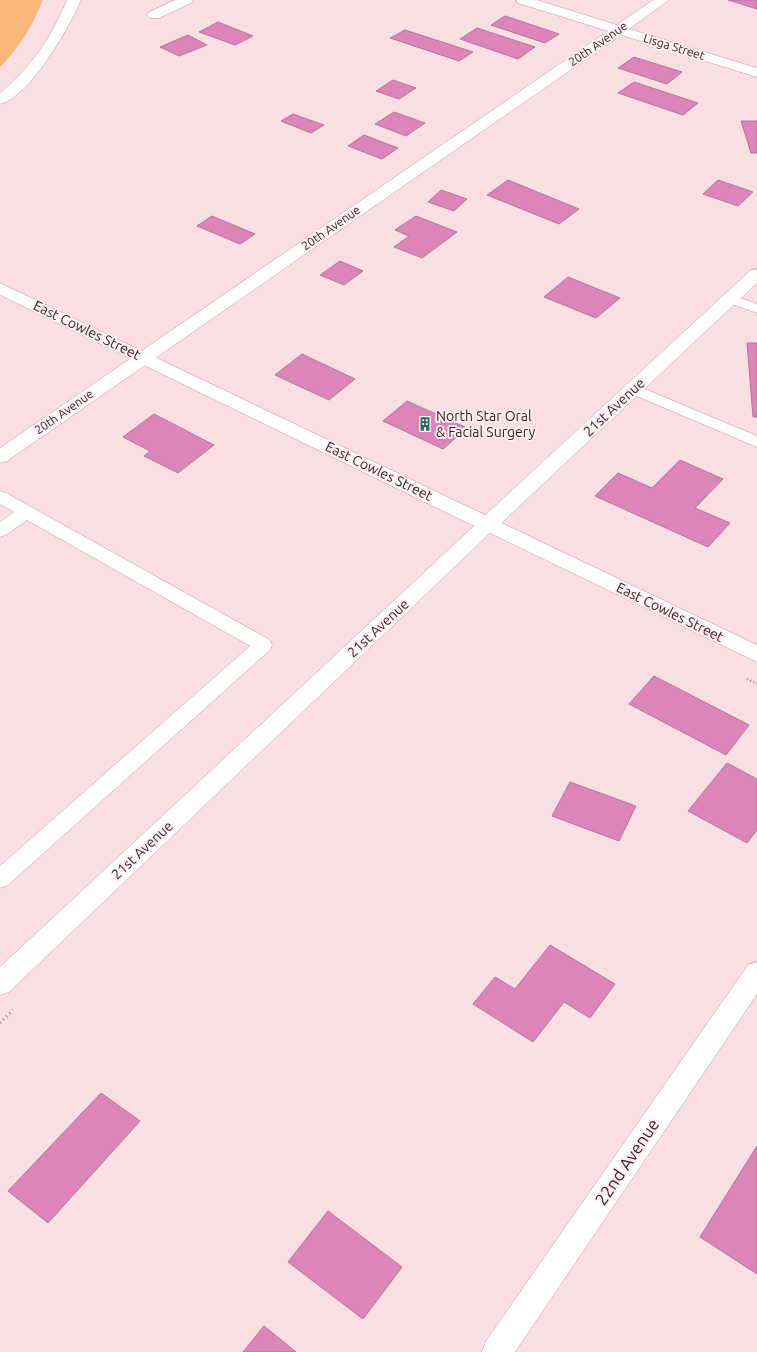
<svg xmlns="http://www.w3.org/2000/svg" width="757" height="1352" font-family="Ubuntu,sans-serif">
<rect width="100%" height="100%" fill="#f9dee3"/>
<path fill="#f8b776" d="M 0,0 L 43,0 C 33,25 19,48 0,67 Z"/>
<g fill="#dd85b8" stroke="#ae7a97">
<polygon points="728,0 757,0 757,9"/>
<polygon points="505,16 559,34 545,43 491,25"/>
<polygon points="218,22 253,36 235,45 199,32"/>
<polygon points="477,28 535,47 518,59 460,39"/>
<polygon points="405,30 473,52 459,61 390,38"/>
<polygon points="188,35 207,45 179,56 160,47"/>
<polygon points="634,57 682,72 667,84 618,68"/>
<polygon points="393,80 416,88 399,99 376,91"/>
<polygon points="634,82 698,103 683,115 618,93"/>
<polygon points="394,112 425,123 406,136 375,124"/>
<polygon points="293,114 324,125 311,133 281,121"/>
<polygon points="741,121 757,121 757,153 751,153"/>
<polygon points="364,135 398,148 382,159 348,146"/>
<polygon points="508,180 579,209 559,224 487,195"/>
<polygon points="718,180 753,192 738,206 703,194"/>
<polygon points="441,190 467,199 454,211 428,202"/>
<polygon points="212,216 255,234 240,244 197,226"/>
<polygon points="416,216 457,232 422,258 394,247 409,236 395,230"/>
<polygon points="340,261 363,271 344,285 320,275"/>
<polygon points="568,277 620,298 596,318 544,297"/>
<polygon points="747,343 757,343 757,417 753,417"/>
<polygon points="302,354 355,379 329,400 275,375"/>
<polygon points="407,401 467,428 443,449 383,421"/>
<polygon points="154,414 214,445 178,473 144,456 150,451 123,437"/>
<polygon points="680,460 723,479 695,508 730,523 708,547 595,496 618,473 652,488"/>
<polygon points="654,676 749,725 726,755 629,704"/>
<polygon points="727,763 757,779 757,830 747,843 688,811"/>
<polygon points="570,782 636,806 619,841 552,816"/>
<polygon points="550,945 615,984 590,1018 564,1002 533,1042 473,1004 495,977 515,989"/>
<polygon points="101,1093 140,1121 48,1223 8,1191"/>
<polygon points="757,1146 757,1274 700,1237"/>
<polygon points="328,1211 402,1267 363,1319 288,1262"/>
<polygon points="264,1326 296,1352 243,1352"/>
</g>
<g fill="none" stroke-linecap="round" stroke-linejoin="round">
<defs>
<g id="service">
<polygon points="731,295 757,304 757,313 726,302 724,299 726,296"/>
<polygon points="633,384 757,436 757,447 627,392 625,389 627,386"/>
<polygon points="0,491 6,493 270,640 272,645 270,650 8,885 0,888 0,866 250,646 27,520 6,535 0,537 0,522 14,512 0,504"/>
</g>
<g id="minor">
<polygon points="175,0 193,0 191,3 159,18 149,18 147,15 149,12"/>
<polygon points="516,0 537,0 617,25 653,0 669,0 629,29 757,68 757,77 621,35 7,461 0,463 0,448 608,31 518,3"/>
<polygon points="757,269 757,283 495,529 488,531 481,529 478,524 481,519 751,270"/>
<polygon points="757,962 757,994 515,1352 482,1352 486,1341 748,965"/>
</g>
<g id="tertiary">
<path d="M 67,0 L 81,0 C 69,28 30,97 0,104 L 0,93 C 31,68 52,36 67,0 Z"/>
<polygon points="0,283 757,645 757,662 490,533 9,992 0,995 0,967 474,526 0,295"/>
</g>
</defs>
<use href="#service" stroke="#cd909d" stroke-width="1"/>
<use href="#minor" stroke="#cd909d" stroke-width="1"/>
<use href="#tertiary" stroke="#cd909d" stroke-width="1"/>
<polyline stroke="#a2898e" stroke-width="2.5" stroke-dasharray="1 2.5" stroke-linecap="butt" points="747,679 757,684"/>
<polyline stroke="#a2898e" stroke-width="3" stroke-dasharray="1 3.5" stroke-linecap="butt" points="0,1023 13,1010"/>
<use href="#service" fill="#fff" fill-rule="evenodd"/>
<use href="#minor" fill="#fff" fill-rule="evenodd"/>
<use href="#tertiary" fill="#fff" fill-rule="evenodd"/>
</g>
<defs>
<symbol id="building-bare" viewBox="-9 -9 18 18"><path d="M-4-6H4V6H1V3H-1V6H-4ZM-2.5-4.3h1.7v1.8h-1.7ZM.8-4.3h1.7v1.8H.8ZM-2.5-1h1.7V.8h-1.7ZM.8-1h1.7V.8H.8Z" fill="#246c65" stroke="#fdeff2" stroke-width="2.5" paint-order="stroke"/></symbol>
</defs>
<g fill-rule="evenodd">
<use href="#building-bare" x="415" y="414" width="20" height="20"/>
</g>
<g text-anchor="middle" stroke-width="4" stroke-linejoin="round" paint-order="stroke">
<g font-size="12" fill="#341d22" stroke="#fdeff2">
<text transform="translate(598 44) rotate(-35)" y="4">20th Avenue</text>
<text transform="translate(674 47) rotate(17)" y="4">Lisga Street</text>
<text transform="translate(331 228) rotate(-35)" y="4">20th Avenue</text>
<text transform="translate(64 412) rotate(-35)" y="4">20th Avenue</text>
</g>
<g font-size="14" fill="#341d22" stroke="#fdeff2">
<text transform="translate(87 330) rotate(26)" y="5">East Cowles Street</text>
<text transform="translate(614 407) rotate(-43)" y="5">21st Avenue</text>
<text transform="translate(379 471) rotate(26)" y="5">East Cowles Street</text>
<text transform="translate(670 612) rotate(26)" y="5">East Cowles Street</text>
<text transform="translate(378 628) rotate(-43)" y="5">21st Avenue</text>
<text transform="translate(142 850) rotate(-43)" y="5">21st Avenue</text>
</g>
<g font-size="14" fill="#341d22" stroke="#fdeff2" text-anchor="start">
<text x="436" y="421">North Star Oral<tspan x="436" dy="16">&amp; Facial Surgery</tspan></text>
</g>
<g font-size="17" fill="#341d22" stroke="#fdeff2">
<text transform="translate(627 1162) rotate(-56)" y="6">22nd Avenue</text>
</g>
</g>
</svg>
